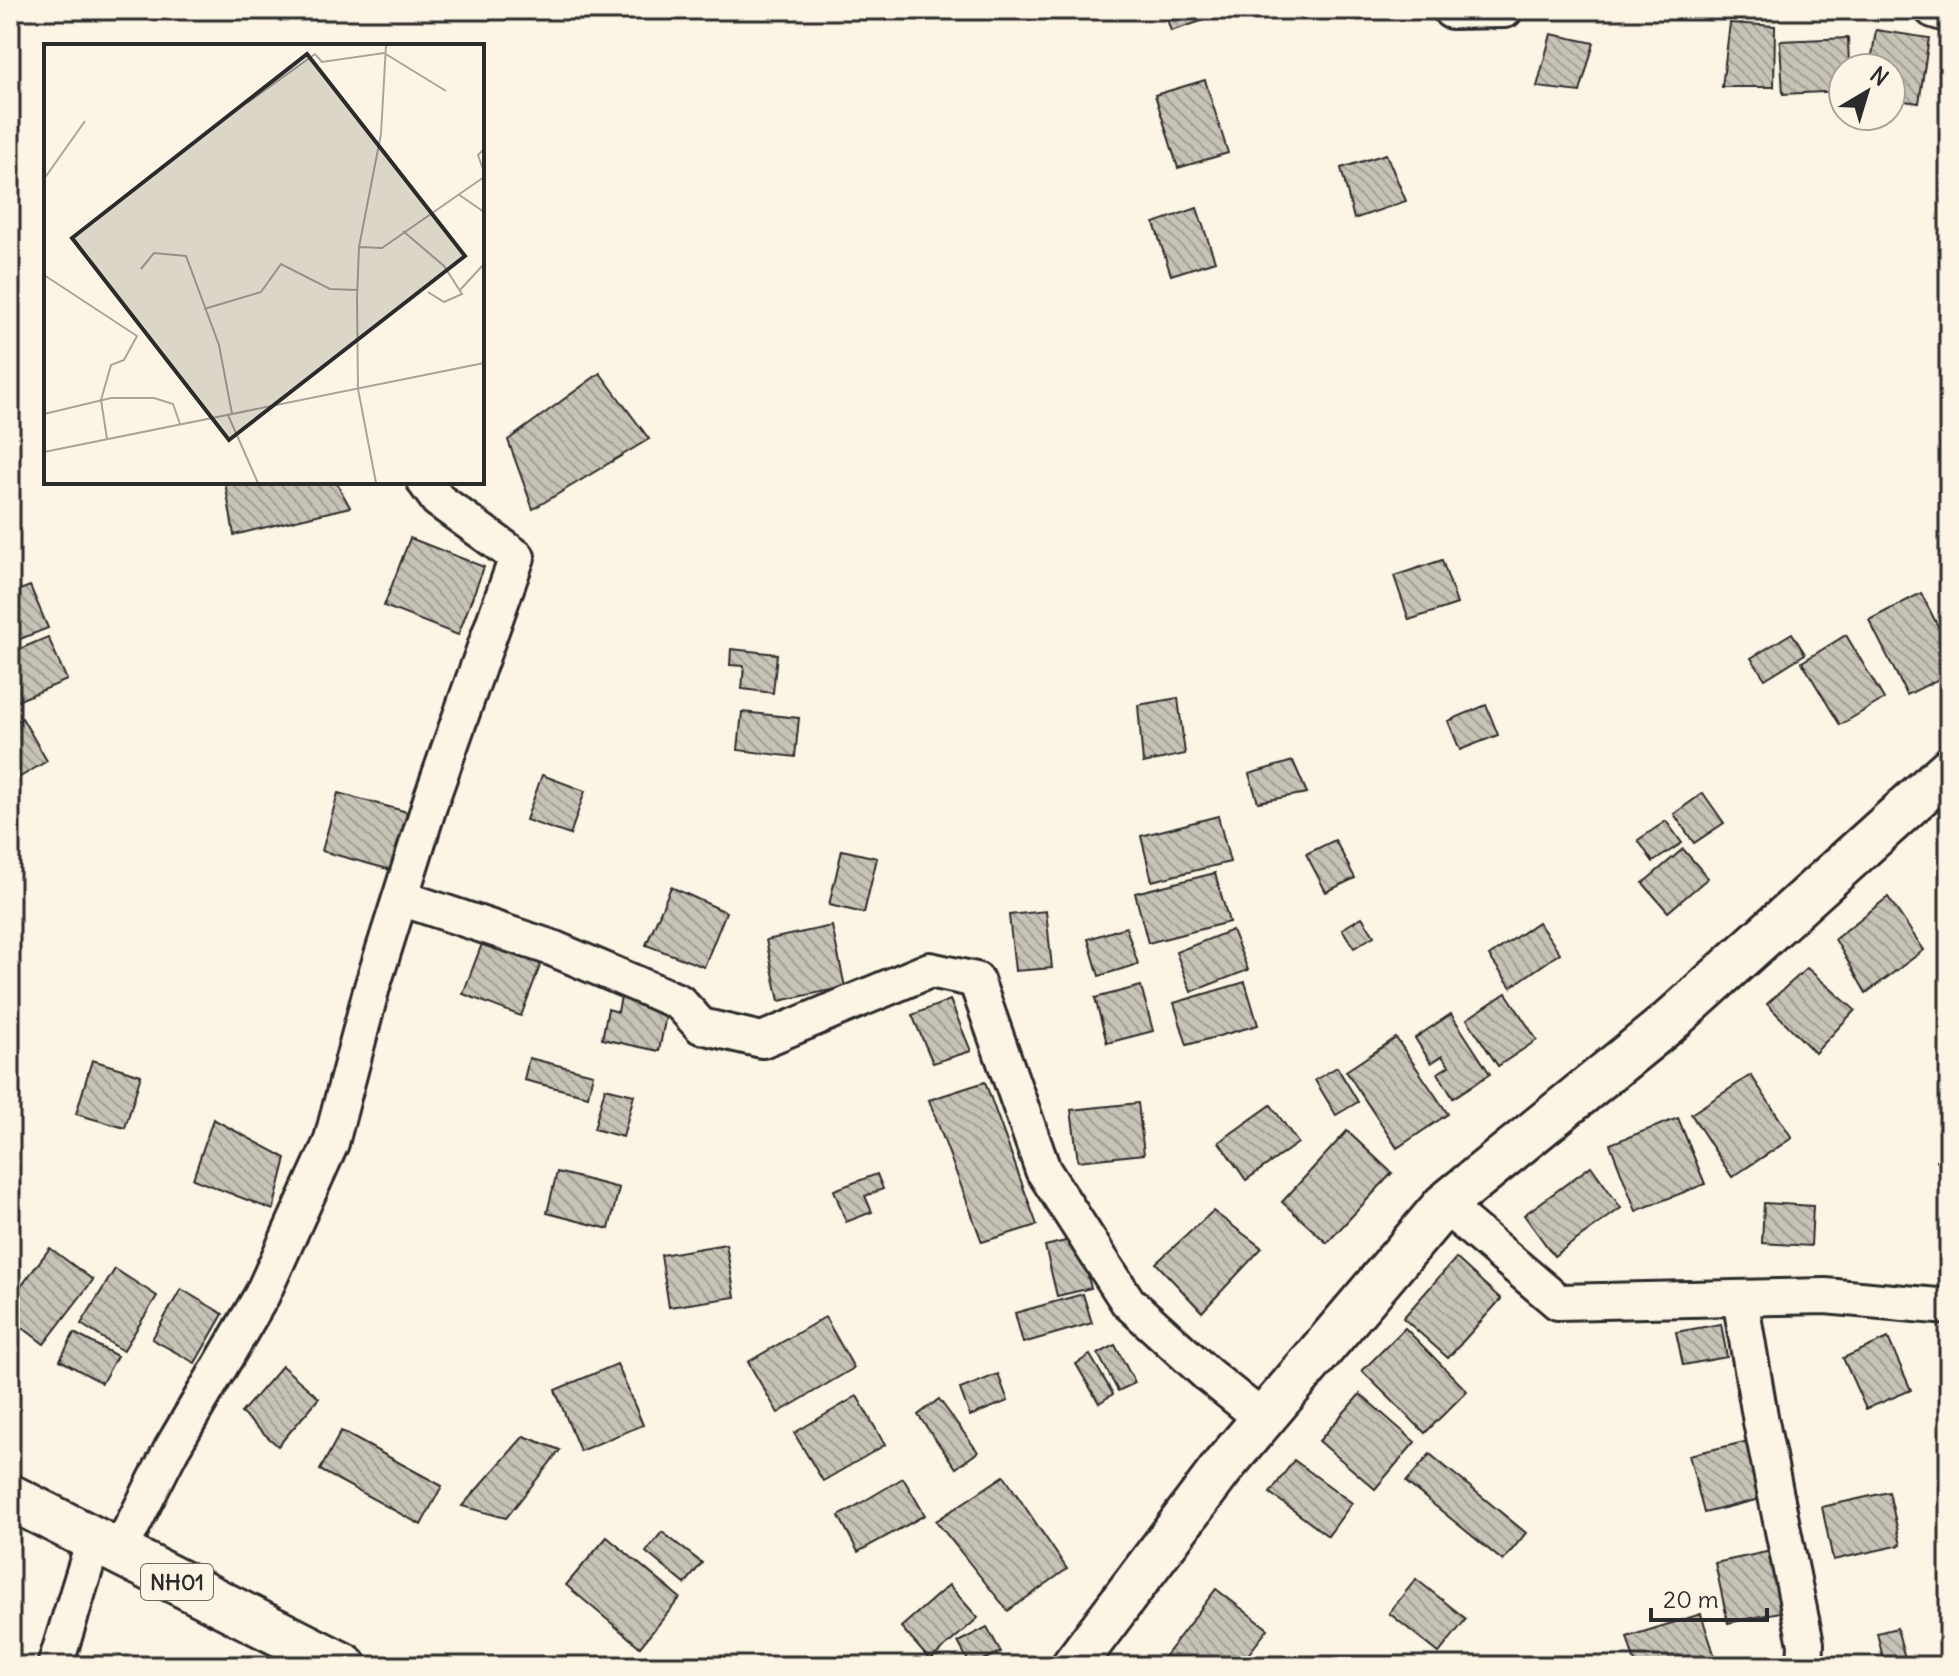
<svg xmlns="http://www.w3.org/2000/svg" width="1959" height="1676" font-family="Delius,sans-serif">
<defs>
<pattern id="building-back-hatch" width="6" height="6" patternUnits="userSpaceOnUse" patternTransform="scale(2)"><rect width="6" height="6" fill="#c8c3b7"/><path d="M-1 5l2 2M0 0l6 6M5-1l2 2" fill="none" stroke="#a39f95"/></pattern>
</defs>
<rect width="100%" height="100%" fill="#fcf5e5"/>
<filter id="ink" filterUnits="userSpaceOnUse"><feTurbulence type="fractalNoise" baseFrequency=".0125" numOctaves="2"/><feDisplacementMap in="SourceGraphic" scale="16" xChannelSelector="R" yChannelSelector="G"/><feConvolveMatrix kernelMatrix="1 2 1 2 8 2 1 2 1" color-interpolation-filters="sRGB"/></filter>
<g filter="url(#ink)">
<g fill="url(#building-back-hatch)" stroke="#2b2b2b" stroke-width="2">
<polygon points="1164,10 1222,10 1223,14 1171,31"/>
<polygon points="1730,23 1775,26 1774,87 1722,87"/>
<polygon points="1876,30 1929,38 1919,103 1891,99 1891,68 1870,68"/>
<polygon points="1551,34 1594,43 1580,92 1537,87"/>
<polygon points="1848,38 1849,68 1843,68 1843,91 1783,94 1780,41"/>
<polygon points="1205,80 1228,153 1178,168 1155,95"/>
<polygon points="1386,154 1406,201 1354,219 1341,168"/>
<polygon points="1197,208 1215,261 1171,275 1154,223"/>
<polygon points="600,373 649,439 533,509 508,440"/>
<polygon points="225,482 336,482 350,507 234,535"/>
<polygon points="410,538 484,567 458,635 384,606"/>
<polygon points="1442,560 1457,604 1409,620 1394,576"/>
<polygon points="30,586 48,628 10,643 10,594"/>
<polygon points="1921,593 1949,648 1949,674 1907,695 1869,620"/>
<polygon points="1792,633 1805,654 1765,679 1751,658"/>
<polygon points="1846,635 1884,699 1840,725 1802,662"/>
<polygon points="48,637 67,680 10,704 10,653"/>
<polygon points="731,649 777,654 773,693 742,689 744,666 730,665"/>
<polygon points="1178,698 1185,754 1143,763 1138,705"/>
<polygon points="1486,705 1498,735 1460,750 1448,721"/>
<polygon points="742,712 799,718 795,757 738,750"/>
<polygon points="22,718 47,761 10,783 10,725"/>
<polygon points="1293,761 1307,793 1258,802 1249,774"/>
<polygon points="542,775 585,791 570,835 526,820"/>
<polygon points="338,793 411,813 395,871 322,851"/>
<polygon points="1703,793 1724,823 1694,843 1674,814"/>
<polygon points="1218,816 1230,862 1152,881 1141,836"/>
<polygon points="1666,821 1682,843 1653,862 1638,840"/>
<polygon points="1335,840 1355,878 1326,892 1306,854"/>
<polygon points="1683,849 1708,878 1668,912 1643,883"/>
<polygon points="842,850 877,858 864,913 829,905"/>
<polygon points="1215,873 1229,922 1148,943 1135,893"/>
<polygon points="671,887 726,912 704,967 646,945"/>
<polygon points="1888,897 1924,950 1866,993 1835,939"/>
<polygon points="1046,911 1052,968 1015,971 1009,915"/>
<polygon points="1362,917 1374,936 1354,948 1342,929"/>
<polygon points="1538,922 1560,953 1511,987 1489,956"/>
<polygon points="832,926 845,987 779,1001 766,940"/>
<polygon points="1126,927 1138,964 1099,976 1088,939"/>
<polygon points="1232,930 1248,970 1191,992 1176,952"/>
<polygon points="483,941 541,963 521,1016 463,994"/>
<polygon points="1807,968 1855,1010 1815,1053 1767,1004"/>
<polygon points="1245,982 1258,1025 1187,1045 1174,1003"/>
<polygon points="1141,986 1153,1031 1107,1043 1095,998"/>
<polygon points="622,991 669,1000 659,1051 602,1039 608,1009 618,1012"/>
<polygon points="1506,993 1537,1040 1498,1066 1467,1019"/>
<polygon points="950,1000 971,1051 933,1063 912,1015"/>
<polygon points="1451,1014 1490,1074 1453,1098 1438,1073 1449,1066 1442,1056 1431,1063 1415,1038"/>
<polygon points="1396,1038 1448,1114 1397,1148 1346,1071"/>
<polygon points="529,1058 593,1074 588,1096 524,1080"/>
<polygon points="92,1060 141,1075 125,1128 76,1114"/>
<polygon points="1337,1067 1358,1102 1336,1115 1315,1080"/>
<polygon points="1751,1075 1792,1138 1732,1177 1691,1114"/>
<polygon points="985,1082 1037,1225 982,1242 929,1100"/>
<polygon points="605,1088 634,1095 623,1137 594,1129"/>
<polygon points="1138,1103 1144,1154 1078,1161 1071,1110"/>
<polygon points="1271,1105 1298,1143 1246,1180 1219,1142"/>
<polygon points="1678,1118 1705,1184 1636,1211 1610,1144"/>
<polygon points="213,1119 286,1158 273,1210 193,1179"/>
<polygon points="1347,1131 1392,1173 1327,1243 1282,1202"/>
<polygon points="1949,1153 1949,1178 1937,1160"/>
<polygon points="1591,1166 1621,1208 1554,1256 1524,1215"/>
<polygon points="557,1172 619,1188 609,1229 547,1213"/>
<polygon points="877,1174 883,1189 865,1196 872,1212 846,1222 834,1190"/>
<polygon points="1764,1203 1813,1206 1811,1246 1762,1243"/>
<polygon points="1213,1211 1262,1248 1202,1312 1156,1263"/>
<polygon points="1078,1238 1091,1288 1057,1296 1045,1246"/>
<polygon points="726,1244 735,1297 669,1307 661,1255"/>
<polygon points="50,1248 93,1280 44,1344 10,1318 10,1301"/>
<polygon points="1456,1258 1501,1299 1448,1358 1403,1318"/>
<polygon points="115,1269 157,1296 123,1351 81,1324"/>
<polygon points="181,1289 223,1314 195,1363 152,1339"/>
<polygon points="1083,1294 1092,1323 1023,1343 1015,1313"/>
<polygon points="825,1317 854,1368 778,1413 748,1362"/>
<polygon points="1721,1324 1727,1357 1683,1365 1676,1332"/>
<polygon points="1405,1328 1467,1391 1425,1433 1362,1371"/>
<polygon points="74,1333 117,1356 102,1383 60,1360"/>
<polygon points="1888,1338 1911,1390 1866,1409 1843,1358"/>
<polygon points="1115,1345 1135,1383 1118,1391 1098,1354"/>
<polygon points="1090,1355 1113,1394 1099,1403 1076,1364"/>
<polygon points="617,1364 643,1425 580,1451 555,1390"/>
<polygon points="282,1366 319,1398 278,1446 241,1413"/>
<polygon points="998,1374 1008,1401 970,1416 960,1389"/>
<polygon points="1360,1394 1415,1442 1375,1489 1319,1441"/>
<polygon points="857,1396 885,1445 823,1481 794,1433"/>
<polygon points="939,1399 978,1452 956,1468 918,1415"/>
<polygon points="341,1431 442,1486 421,1525 320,1470"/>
<polygon points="524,1436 560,1450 506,1518 462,1506"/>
<polygon points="1753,1440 1768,1497 1704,1513 1689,1455"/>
<polygon points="1430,1454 1526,1533 1503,1561 1406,1482"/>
<polygon points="1294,1460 1352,1503 1328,1536 1270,1493"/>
<polygon points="1004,1476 1067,1569 1008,1611 936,1521"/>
<polygon points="903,1478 925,1515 858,1552 839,1516"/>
<polygon points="1889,1492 1901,1545 1833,1560 1822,1507"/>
<polygon points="662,1532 702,1563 685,1584 646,1552"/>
<polygon points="607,1537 680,1598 640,1647 566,1585"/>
<polygon points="1776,1550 1789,1610 1728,1623 1715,1563"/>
<polygon points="1416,1579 1466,1619 1439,1653 1389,1613"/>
<polygon points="949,1585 978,1618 930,1660 901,1627"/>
<polygon points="1216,1589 1268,1629 1239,1666 1168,1666 1161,1661"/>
<polygon points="1701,1614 1718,1666 1636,1666 1627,1637"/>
<polygon points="987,1627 1001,1652 971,1666 958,1642"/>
<polygon points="1897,1628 1907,1666 1885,1666 1877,1633"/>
</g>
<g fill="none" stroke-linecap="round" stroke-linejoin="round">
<defs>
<g id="minor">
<polyline points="1933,10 1949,15"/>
<polyline points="1451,11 1505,10"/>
<polyline points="401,898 552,948 679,1002 701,1026 762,1040 930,970 976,980 1043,1170 1128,1302 1207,1374 1263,1419"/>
<polyline points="1444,1205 1558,1302 1825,1296 1949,1307"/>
<polyline points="1740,1298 1761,1422 1806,1644 1805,1666"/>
<polyline points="119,1552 171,1450 262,1295 331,1143 372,987 431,800 517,557 438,500 425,482"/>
<polyline points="55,1666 94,1540"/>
</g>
<polyline id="tertiary" points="1073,1666 1225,1464 1444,1205 1668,1023 1949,769"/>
<polyline id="trunk" points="10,1497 344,1666"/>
</defs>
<use href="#minor" stroke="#2b2b2b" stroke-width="40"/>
<use href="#tertiary" stroke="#2b2b2b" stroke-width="48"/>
<use href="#trunk" stroke="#2b2b2b" stroke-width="50"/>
<use href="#minor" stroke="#fcf5e5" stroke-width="34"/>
<use href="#tertiary" stroke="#fcf5e5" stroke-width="42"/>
<use href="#trunk" stroke="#fcf5e5" stroke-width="44"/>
</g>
</g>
<g text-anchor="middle" stroke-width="8" stroke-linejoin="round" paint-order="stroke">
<rect fill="#fcf5e5" stroke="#6a6863" stroke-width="2" x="141" y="1564" width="72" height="36" rx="6"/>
<g font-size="22" font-weight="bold" fill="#2b2b2b">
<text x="177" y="1590">NH01</text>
</g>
</g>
<g transform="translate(44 44)">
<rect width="440" height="440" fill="#fcf5e5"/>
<path fill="none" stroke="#a8a49b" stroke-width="2" d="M 203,59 L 271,10 L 278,18 L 340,9 L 402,47M 440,105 L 434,111 L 440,128M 0,135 L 41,77M 414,150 L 440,168M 359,187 L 400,222 L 418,250 L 400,258 L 384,248M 315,203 L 338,204 L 440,133M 97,225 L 110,209 L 142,212 L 175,301 L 188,370M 0,231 L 93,292 L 80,316 L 67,321 L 57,356 L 63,395M 416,246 L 440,220M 160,265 L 217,248 L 237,220 L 286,245 L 313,246M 0,370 L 67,354 L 110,354 L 129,360 L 136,380M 184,371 L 214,439M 0,408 L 440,319M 332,439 L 314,345 L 313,255 L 315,203 L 337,90 L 342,1"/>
<path fill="#2b2b2b" fill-opacity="0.15" stroke="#2b2b2b" stroke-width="4" d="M 263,10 L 421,212 L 185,396 L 28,194 Z"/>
<rect width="440" height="440" fill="none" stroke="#2b2b2b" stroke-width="4"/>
</g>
<rect width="1959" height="1676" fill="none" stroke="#fcf5e5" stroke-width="40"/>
<rect x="20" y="20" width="1919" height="1636" fill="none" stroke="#2b2b2b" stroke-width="3" filter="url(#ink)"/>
<g transform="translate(1867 92) rotate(38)"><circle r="38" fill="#fcf5e5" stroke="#a8a49b" stroke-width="2"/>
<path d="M0-6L14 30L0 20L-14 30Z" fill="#2b2b2b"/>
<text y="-12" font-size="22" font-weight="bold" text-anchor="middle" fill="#2b2b2b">N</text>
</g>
<path d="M1651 1608v12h116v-12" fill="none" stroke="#2b2b2b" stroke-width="4"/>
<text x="1663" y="1608" font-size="24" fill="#2b2b2b" stroke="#fcf5e5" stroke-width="6" paint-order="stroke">20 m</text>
</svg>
